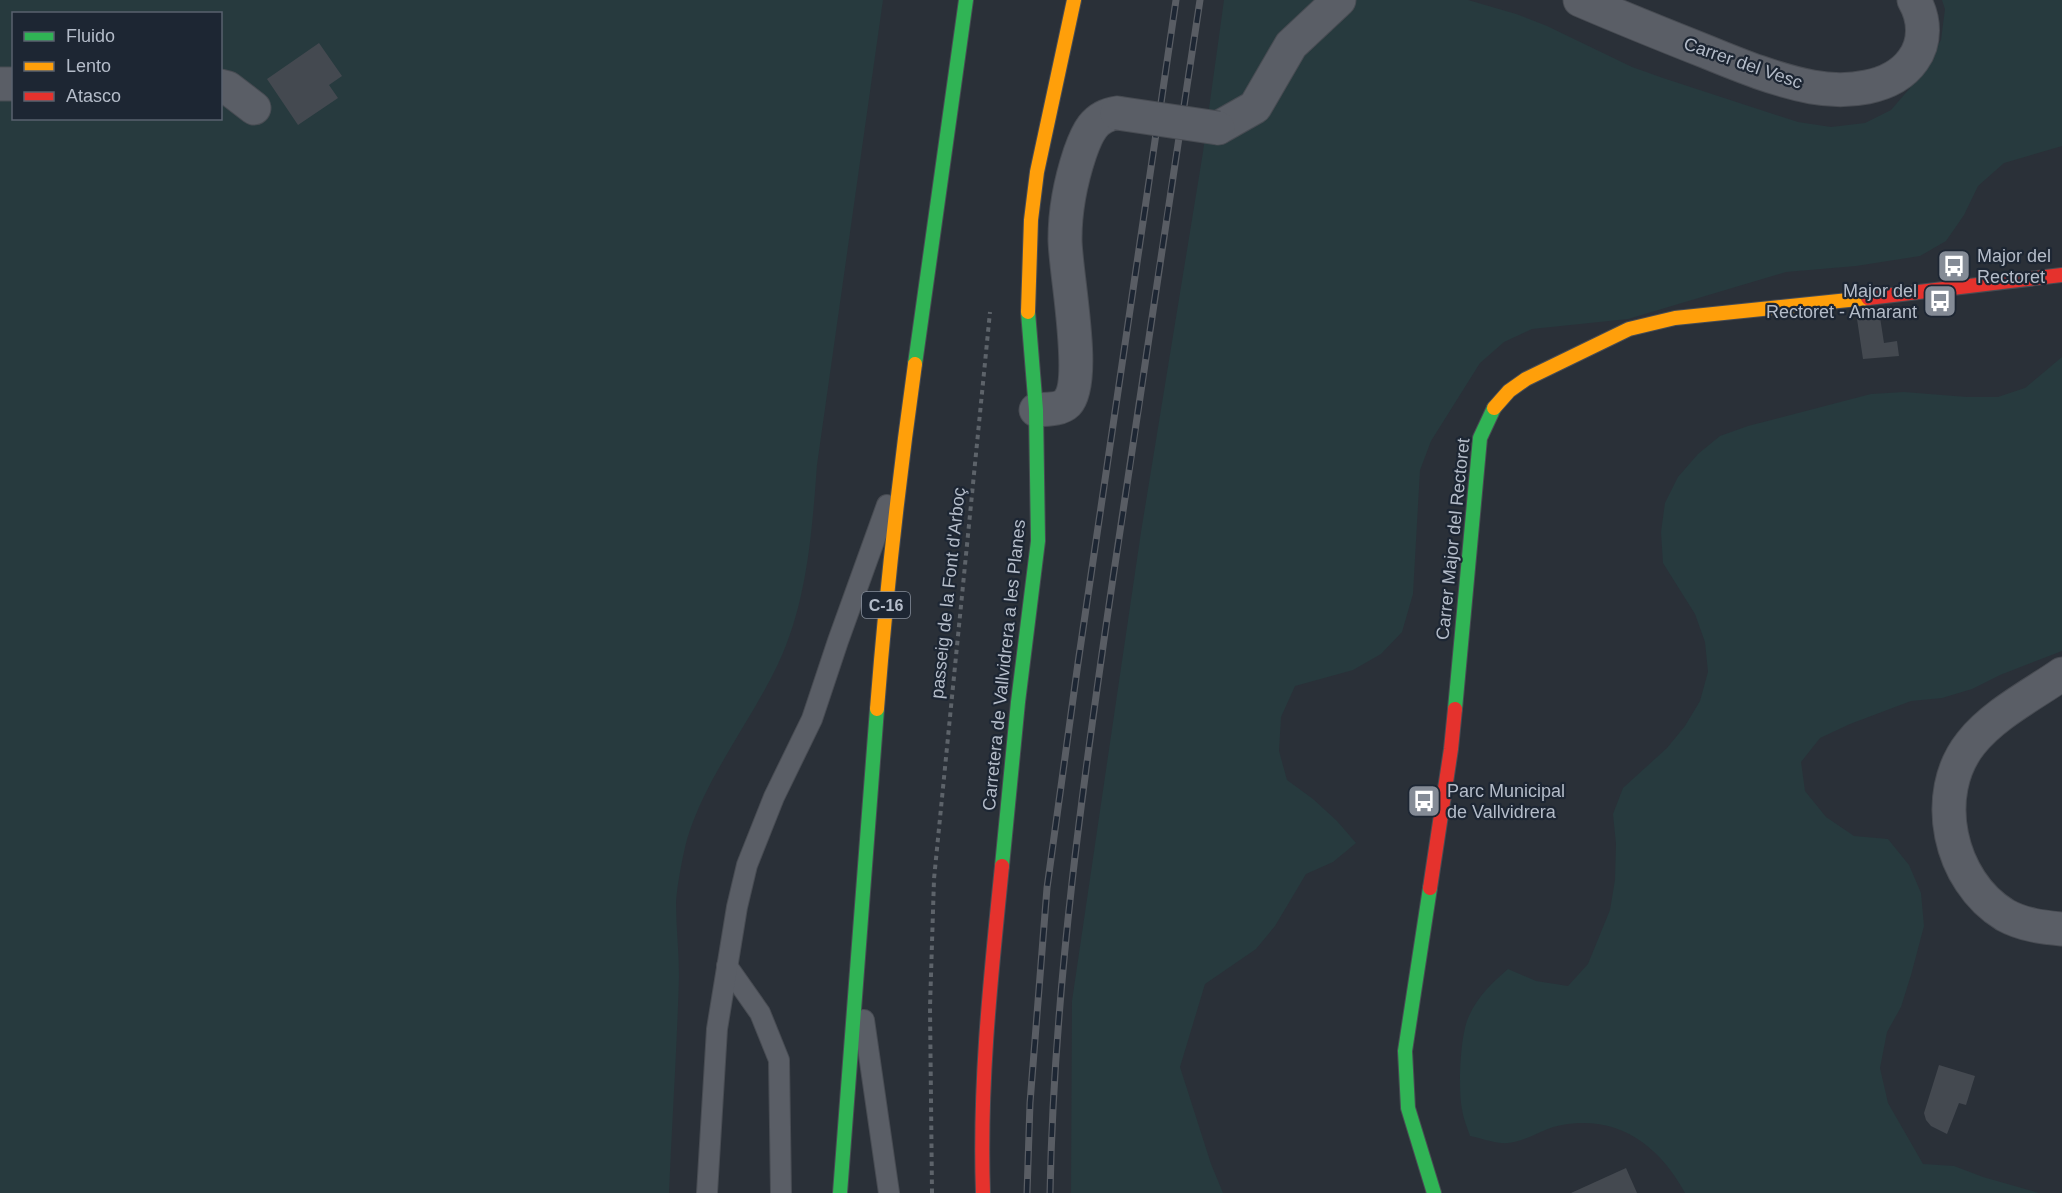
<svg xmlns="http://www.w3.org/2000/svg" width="2062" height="1193" font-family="Helvetica,sans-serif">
<rect width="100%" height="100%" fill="#2a3038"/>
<g fill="#273a3e" fill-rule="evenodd">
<path d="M 0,0 L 883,0 L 817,465 C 812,532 807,603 778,664 C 750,723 708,774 688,836 C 683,853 677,886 676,903 C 676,927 679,952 679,976 C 677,1048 672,1121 669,1193 L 0,1193 ZM 14,14 L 220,14 L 220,118 L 14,118 Z"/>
<polygon points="1224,0 1468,0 1516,14 1547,26 1632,67 1663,78 1798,122 1831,127 1865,123 1891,110 1910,88 1941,40 1945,9 1942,0 2062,0 2062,146 2004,163 1978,186 1964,215 1946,241 1920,256 1856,266 1786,272 1628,319 1532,329 1504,342 1480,363 1431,441 1420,470 1413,594 1402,632 1381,654 1353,670 1295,686 1281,717 1279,751 1287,780 1313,799 1337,821 1356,843 1333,862 1306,874 1275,926 1256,949 1205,984 1180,1067 1211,1164 1223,1193 1071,1193 1072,1001 1141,532 1203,152"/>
<path d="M 2062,357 L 2062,651 L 2000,675 L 1972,689 L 1942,698 L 1911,701 L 1850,724 L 1820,738 L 1801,762 L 1805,791 L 1826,817 L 1854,836 L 1888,839 L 1909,865 L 1921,893 L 1924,926 L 1911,975 L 1901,1007 L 1887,1032 L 1880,1068 L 1888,1103 L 1923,1164 L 1954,1166 L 1983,1177 L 2039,1193 L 1685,1193 C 1659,1145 1618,1115 1562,1125 C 1542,1128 1522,1145 1501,1143 C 1491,1142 1480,1138 1470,1136 C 1467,1127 1463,1118 1462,1109 C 1458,1089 1460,1034 1469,1016 C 1478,996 1492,983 1508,969 L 1536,981 L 1568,986 L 1588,964 L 1610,910 L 1615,880 L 1616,844 L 1613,814 L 1623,788 L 1667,748 L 1685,726 L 1700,701 L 1708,672 L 1705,642 L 1695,614 L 1663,563 L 1661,532 L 1665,503 L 1678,477 L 1698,454 L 1720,436 L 1748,426 L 1871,394 L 1904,392 L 1967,397 L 1998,397 L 2025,388 Z"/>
</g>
<g fill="#444950">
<polygon points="319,43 342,76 329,85 338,98 298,125 267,79"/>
<polygon points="1880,317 1884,343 1897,341 1899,356 1863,359 1857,319"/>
<polygon points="1939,1065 1975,1076 1966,1105 1959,1103 1947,1134 1931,1126 1926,1120 1924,1113"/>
<polygon points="1626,1168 1637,1193 1571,1193"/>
</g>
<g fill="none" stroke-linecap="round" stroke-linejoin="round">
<defs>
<g id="lane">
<polyline points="727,966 760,1013 779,1060 781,1193"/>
<polyline points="864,1020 889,1193"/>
<polyline points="707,1193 717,1029 737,907 747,865 774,797 812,719 838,641 887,505"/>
</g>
<g id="street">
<path d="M 1580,0 C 1622,18 1664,35 1707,52 C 1741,66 1776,80 1812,87 C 1845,93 1892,90 1913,60 C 1926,42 1925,19 1914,0"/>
<polyline points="0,84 14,84"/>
<polyline points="220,86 228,88 254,108"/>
<polyline points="1218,128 1255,107 1291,45 1339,0"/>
<path d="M 1036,410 C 1046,409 1060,410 1067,403 C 1088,381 1065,272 1065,239 C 1065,211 1071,180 1080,153 C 1087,133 1094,116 1117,113"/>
<path d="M 2062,674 C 2032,695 1994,714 1971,743 C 1930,794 1949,881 2005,915 C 2023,925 2042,927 2062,929"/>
</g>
<g id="fast">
<polyline points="915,364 966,0"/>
<polyline points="1455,709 1480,438 1494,408"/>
<polyline points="1002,866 1018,702 1038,541 1036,410 1028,312"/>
<polyline points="1430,888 1405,1051 1408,1108 1434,1193"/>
<polyline points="840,1193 877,709"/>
</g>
<g id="slow">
<polyline points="1028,312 1031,220 1037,172 1074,0"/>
<polyline points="1494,408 1509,391 1526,379 1629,329 1675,318 1868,298"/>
<path d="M 877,709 C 886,593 899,478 915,364"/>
</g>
<g id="jam">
<polyline points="1868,298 2062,275"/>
<polyline points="1430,888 1451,749 1455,709"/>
<path d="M 983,1193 C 979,1083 991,975 1002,866"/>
</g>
</defs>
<use href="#lane" stroke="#484c53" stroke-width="22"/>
<use href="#street" stroke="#484c53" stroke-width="35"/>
<use href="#fast" stroke="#484c53" stroke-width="16"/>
<use href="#slow" stroke="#484c53" stroke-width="16"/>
<use href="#jam" stroke="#484c53" stroke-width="16"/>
<polyline stroke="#5d636a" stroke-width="4" stroke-dasharray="4.5 4.5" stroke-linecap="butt" points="932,1193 930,1007 934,879 990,312"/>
<use href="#lane" stroke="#5a5e66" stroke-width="20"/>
<use href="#street" stroke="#5a5e66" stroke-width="33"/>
<use href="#fast" stroke="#30b455" stroke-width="14"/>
<use href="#slow" stroke="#ff9f0a" stroke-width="14"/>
<use href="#jam" stroke="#e5322d" stroke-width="14"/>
<defs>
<g id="rail">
<polyline points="1161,103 1176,0"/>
<polyline points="1184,106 1200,0"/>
<polyline points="1027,1193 1030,1103 1047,888 1078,663 1157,127"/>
<path d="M 1050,1193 C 1054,987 1083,782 1113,578 C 1136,429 1157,280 1180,131"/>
</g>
</defs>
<use href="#rail" stroke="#595d64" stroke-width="7"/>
<use href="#rail" stroke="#1d2633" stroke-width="4.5" stroke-dasharray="14" stroke-linecap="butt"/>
<defs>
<polyline id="street-bridge" points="1117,113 1218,128"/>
</defs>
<use href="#street-bridge" stroke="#484c53" stroke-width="35" stroke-linecap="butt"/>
<use href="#street-bridge" stroke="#5a5e66" stroke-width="33"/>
</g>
<defs>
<symbol id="bus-square" viewBox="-11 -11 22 22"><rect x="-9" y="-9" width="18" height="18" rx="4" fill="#848b96" stroke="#1d2633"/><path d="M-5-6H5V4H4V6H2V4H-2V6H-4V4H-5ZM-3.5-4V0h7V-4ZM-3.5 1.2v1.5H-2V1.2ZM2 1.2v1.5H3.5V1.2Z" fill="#fff"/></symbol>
</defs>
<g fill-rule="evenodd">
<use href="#bus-square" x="1935" y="247" width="38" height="38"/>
<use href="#bus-square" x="1921" y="282" width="38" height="38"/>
<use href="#bus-square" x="1405" y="782" width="38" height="38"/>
</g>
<g text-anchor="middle" stroke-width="4.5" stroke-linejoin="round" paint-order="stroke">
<rect fill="#1d2633" stroke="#878f9c" stroke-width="1.5" x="862" y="592" width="48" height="26" rx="4.5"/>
<g font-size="16" font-weight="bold" fill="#b4bcc9">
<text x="886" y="611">C-16</text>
</g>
<g font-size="18" fill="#b4bcc9" stroke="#1d2633">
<text transform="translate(1743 63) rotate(19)" y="6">Carrer del Vesc</text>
<text transform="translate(1453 539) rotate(-84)" y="6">Carrer Major del Rectoret</text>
<text transform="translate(948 593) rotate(-84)" y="6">passeig de la Font d'Arboç</text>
<text transform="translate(1004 665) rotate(-84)" y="6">Carretera de Vallvidrera a les Planes</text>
</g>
<g font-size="18" fill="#b4bcc9" stroke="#1d2633" text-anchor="start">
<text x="1977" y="262">Major del<tspan x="1977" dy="21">Rectoret</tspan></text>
<text x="1917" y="297" text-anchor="end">Major del<tspan x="1917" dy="21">Rectoret - Amarant</tspan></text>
<text x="1447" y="797">Parc Municipal<tspan x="1447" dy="21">de Vallvidrera</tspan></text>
</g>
</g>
<rect x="12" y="12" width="210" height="108" fill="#1d2633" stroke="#59626f" stroke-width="1.5"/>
<rect x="24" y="32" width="30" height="9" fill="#30b455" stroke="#59626f" stroke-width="1.5"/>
<text x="66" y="42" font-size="18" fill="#b4bcc9">Fluido</text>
<rect x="24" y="62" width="30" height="9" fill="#ff9f0a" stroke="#59626f" stroke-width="1.5"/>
<text x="66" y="72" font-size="18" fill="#b4bcc9">Lento</text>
<rect x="24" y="92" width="30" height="9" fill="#e5322d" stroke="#59626f" stroke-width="1.5"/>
<text x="66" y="102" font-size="18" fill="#b4bcc9">Atasco</text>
</svg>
